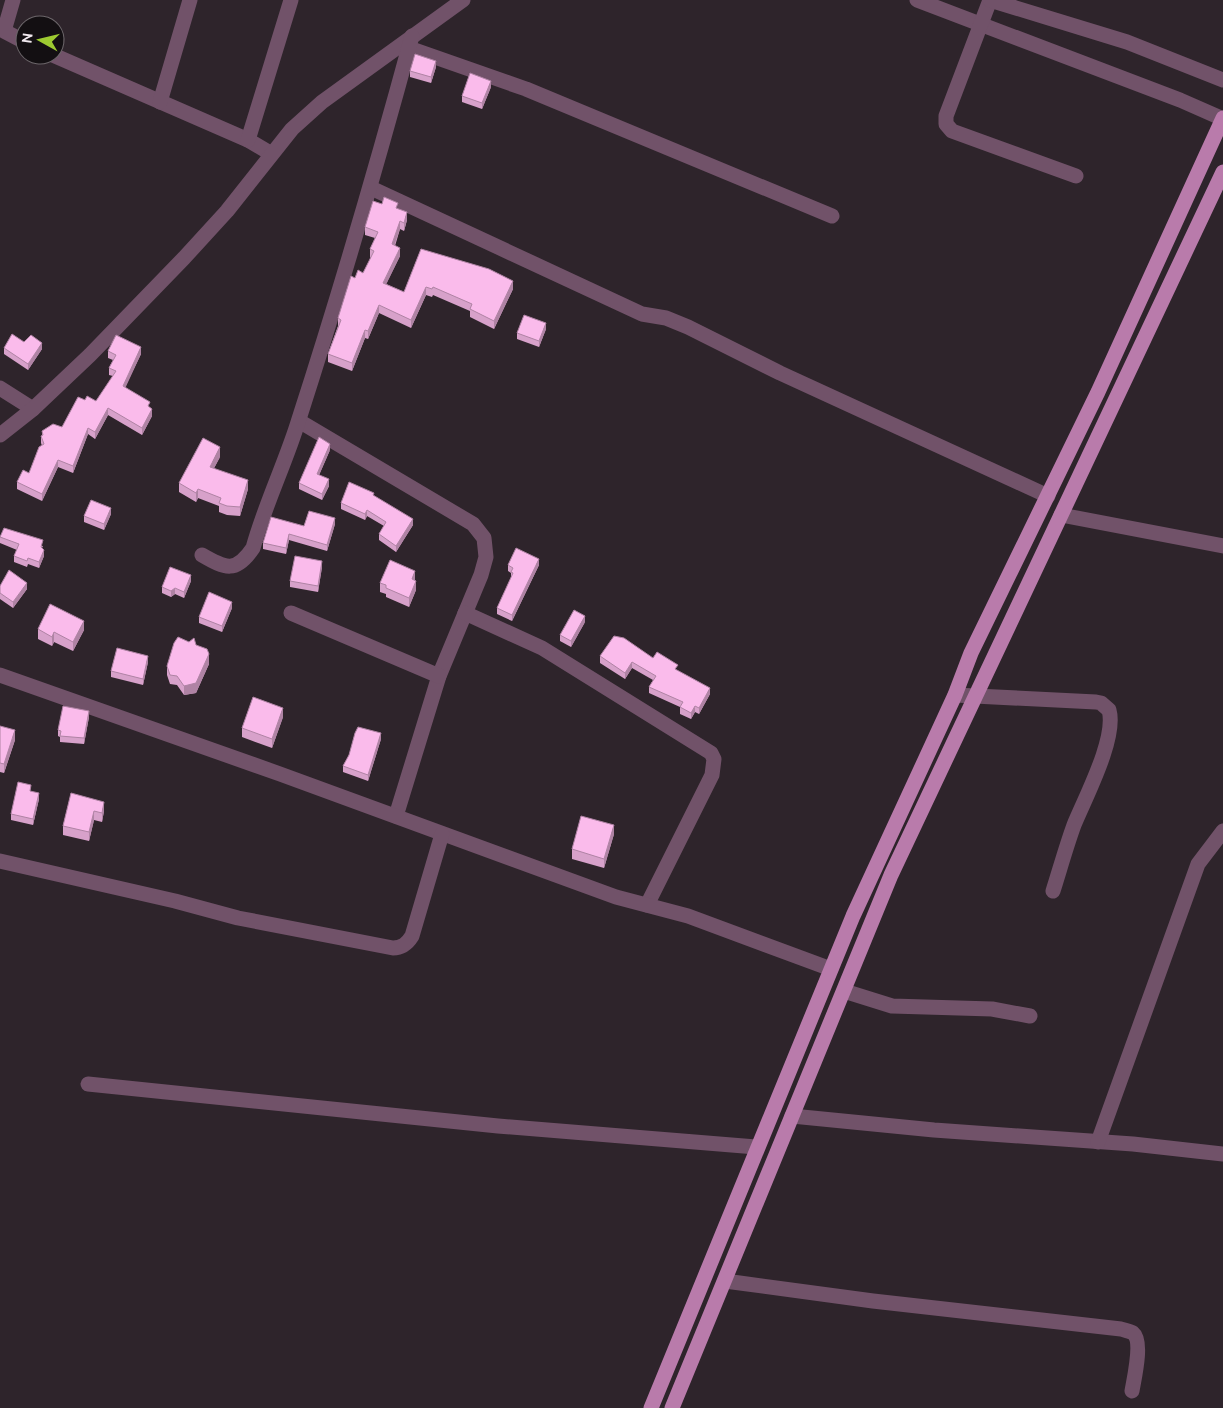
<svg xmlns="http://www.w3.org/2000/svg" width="1223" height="1408" font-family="Ubuntu,sans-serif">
<rect width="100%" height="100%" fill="#2e242b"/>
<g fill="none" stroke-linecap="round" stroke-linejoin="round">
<g stroke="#715269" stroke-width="15">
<polyline points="13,0 4,31 25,42"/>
<polyline points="917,0 1180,100 1223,119"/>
<polyline points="990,0 946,116 946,124 952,131 1076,176"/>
<polyline points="990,0 1127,42 1223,80"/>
<polyline points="409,48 526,89 832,216"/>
<polyline points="53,55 248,140 270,153"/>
<polyline points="160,102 190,0"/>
<polyline points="248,140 291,0"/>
<polyline points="371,188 642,314 666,318 688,327 780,373 1048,496"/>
<polyline points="0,388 33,409"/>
<polyline points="299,421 473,524 484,538 486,557 481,575 439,676 396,816"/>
<polyline points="0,435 33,409 90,355 184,258 227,211 292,129 322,102 463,0"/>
<polyline points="1061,515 1223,546"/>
<path d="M 202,555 C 226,569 236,573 253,548 C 265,504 286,462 299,419 C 340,292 377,165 412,36"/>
<polyline points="291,613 439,676"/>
<polyline points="465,613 542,648 711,753 714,759 712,775 647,905"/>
<polyline points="0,675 280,774 616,897 688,916 831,969"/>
<path d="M 955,695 L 1096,702 L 1101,703 L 1109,710 C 1117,738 1085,798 1074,825 C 1066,847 1060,869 1053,891"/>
<path d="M 0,861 L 175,901 L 238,918 L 393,948 C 402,948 407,944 412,936 L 442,834"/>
<polyline points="844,991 892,1006 992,1009 1030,1016"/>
<polyline points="88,1084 498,1126 756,1147"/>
<polyline points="792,1116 934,1130 1133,1144 1223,1154"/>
<polyline points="1098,1142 1198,864 1223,831"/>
<path d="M 725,1281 L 873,1301 L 1121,1329 C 1124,1330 1130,1331 1133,1333 C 1143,1341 1134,1379 1132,1391"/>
</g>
<g stroke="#b97bab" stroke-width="15">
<polyline points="651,1408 853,916 955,695 971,653 1098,392 1223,118"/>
<polyline points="672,1408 891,875 1223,172"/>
</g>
</g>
<g fill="#d7a1ca">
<polygon points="436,67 431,83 410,77 410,71"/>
<polygon points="491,87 482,109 462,102 462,96"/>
<polygon points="398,209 407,220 404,231 400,229 395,246 400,256 386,284 404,292 421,249 513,289 494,329 470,317 470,311 433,295 432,297 426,295 411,328 379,313 368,339 365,338 352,371 328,362 328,354 338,326 338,318 355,278 363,273 371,258 370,257 370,249 375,238 365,235 365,227"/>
<polygon points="546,329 539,347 517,339 517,333"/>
<polygon points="24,342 42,349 28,370 4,354 4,348"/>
<polygon points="108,351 141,354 125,387 150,408 152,416 142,435 108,415 95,439 88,434 73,473 58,467 42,501 17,489 17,482 29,473 42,446 41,443 41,436 42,436 42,431 62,427 85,400 96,401 113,376 109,375 109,368 113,360 108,358"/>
<polygon points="330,450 319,475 329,486 322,500 299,489 299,483"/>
<polygon points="220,457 214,468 248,489 240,516 227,515 219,512 219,506 198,498 196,502 179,492 179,483"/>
<polygon points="374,496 413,525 396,552 379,540 379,534 384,526 367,516 365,520 341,509 341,503"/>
<polygon points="111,514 104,530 84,522 84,516"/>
<polygon points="335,524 327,551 289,540 286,554 263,549 263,543 304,526"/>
<polygon points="0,537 43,546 42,548 44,556 39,568 28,564 27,567 14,562 14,556 17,550 0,543"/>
<polygon points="508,565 539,565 512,621 497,614 497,608 511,578 511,573 508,571"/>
<polygon points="322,567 318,592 290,587 290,581"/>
<polygon points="415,580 416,590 409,607 386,597 386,594 380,592 380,583"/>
<polygon points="191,581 184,598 175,594 171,597 162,593 162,587"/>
<polygon points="0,586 27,589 13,608 0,599"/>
<polygon points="232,608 222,632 199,623 199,617"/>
<polygon points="585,622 571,647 560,641 560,635"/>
<polygon points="38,629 84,630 73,651 54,642 52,646 38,639"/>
<polygon points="196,645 209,664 196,693 184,695 177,685 170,684 167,675 167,666"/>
<polygon points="600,656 653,658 678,671 710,694 699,714 695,712 691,719 680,714 680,707 649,693 649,687 653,680 632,668 625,679 600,663"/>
<polygon points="148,662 143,685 111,677 111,671"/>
<polygon points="89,717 84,744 60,742 60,737 58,736 58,730"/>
<polygon points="283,717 272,748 242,737 242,728"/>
<polygon points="0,726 15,740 4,773 0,772"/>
<polygon points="381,739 368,781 343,772 343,766 349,755"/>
<polygon points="31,791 39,799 33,825 11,820 11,814"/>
<polygon points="71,793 104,811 102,822 94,820 89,841 63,835 63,826"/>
<polygon points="614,834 604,868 572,859 572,849"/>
</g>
<g fill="#af83a4">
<polygon points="436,61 436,67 431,83 431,77"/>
<polygon points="491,81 491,87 482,109 482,103"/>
<polygon points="407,212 407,220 404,231 404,223"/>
<polygon points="400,221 400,229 392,252 392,244"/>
<polygon points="400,248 400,256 383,291 383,283"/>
<polygon points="513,281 513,289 494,329 494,321"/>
<polygon points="426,287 426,295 411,328 411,320"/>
<polygon points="379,305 379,313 368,339 368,331"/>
<polygon points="546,323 546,329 539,347 539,341"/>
<polygon points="365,330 365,338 352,371 352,363"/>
<polygon points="42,343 42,349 28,370 28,364"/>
<polygon points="141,347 141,354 123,393 123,386"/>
<polygon points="108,408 108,415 95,439 95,432"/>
<polygon points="152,409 152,416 142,435 142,428"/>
<polygon points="88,428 88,434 73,473 73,466"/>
<polygon points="330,444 330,450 317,480 317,474"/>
<polygon points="220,447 220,457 210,476 210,467"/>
<polygon points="58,460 58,467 42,501 42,494"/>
<polygon points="329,479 329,486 322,500 322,494"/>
<polygon points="248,480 248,489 240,516 240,507"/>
<polygon points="198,489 198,498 196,502 196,493"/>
<polygon points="111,508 111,514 104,530 104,524"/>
<polygon points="367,510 367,516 365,520 365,514"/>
<polygon points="335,518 335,524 327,551 327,545"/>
<polygon points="413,519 413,525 396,552 396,546"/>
<polygon points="289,534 289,540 286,554 286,548"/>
<polygon points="44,550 44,556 39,568 39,562"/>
<polygon points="539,559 539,565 512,621 512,615"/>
<polygon points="322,561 322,567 318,592 318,586"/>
<polygon points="415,571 415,580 412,588 412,579"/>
<polygon points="191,575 191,581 184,598 184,592"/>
<polygon points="416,581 416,590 409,607 409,598"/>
<polygon points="27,583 27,589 13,608 13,602"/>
<polygon points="175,588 175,594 171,597 171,591"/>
<polygon points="232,602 232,608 222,632 222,626"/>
<polygon points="585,616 585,622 571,647 571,641"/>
<polygon points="84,621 84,630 73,651 73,642"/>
<polygon points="54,632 54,642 52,646 52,637"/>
<polygon points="209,654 209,664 196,693 184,695 184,686"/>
<polygon points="148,656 148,662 143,685 143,679"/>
<polygon points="632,662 632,668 625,679 625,673"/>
<polygon points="710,688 710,694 699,714 699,708"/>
<polygon points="695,706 695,712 691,719 691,713"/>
<polygon points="283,708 283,717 272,748 272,739"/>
<polygon points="89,711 89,717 84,744 84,738"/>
<polygon points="15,730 15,740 4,773 4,764"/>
<polygon points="381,733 381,739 368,781 368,775"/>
<polygon points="39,793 39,799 33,825 33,819"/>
<polygon points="104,802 104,811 102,822 102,813"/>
<polygon points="94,811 94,820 89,841 89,832"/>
<polygon points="614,825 614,834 604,868 604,859"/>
</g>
<g fill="#fabbeb" stroke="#af83a4">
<polygon points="415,54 436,61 431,77 410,71"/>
<polygon points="470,73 491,81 482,103 462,96"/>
<polygon points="384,197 398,203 396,208 407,212 404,223 400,221 392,244 400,248 383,283 404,292 421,249 489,269 513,281 494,321 470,309 472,304 433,287 432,289 426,287 411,320 379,305 368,331 365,330 352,363 328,354 341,320 338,318 351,276 355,278 358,270 363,273 374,251 370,249 378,232 365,227 373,201 382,204"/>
<polygon points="524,315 546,323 539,341 517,333"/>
<polygon points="12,334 24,342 31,335 42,343 28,364 4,348"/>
<polygon points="116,335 141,347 123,386 150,402 148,406 152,409 142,428 108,408 95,432 88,428 73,466 58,460 42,494 17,482 23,470 29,473 39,447 44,444 41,436 43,435 42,431 53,424 62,427 78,397 85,400 87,396 96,401 116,371 109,368 116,355 108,351"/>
<polygon points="319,437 330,444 317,474 329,479 322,494 299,483"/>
<polygon points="203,438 220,447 210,467 248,480 240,507 227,506 219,503 221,498 198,489 196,493 179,483"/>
<polygon points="349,482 374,493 373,495 413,519 396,546 379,534 386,522 367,510 365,514 341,503"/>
<polygon points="91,500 111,508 104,524 84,516"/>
<polygon points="309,511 335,518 327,545 289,534 286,548 263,543 271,517 304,526"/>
<polygon points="4,528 43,540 41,547 44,550 39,562 28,558 27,561 14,556 19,544 0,537"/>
<polygon points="516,548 539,559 512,615 497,608 513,573 511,572 513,568 508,565"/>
<polygon points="295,556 322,561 318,586 290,581"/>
<polygon points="390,560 415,571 412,579 416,581 409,598 386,588 386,585 380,583"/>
<polygon points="170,567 191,575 184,592 175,588 171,591 162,587"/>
<polygon points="9,570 27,583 13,602 0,593 0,586"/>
<polygon points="209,592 232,602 222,626 199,617"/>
<polygon points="50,604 84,621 73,642 54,632 52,637 38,629"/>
<polygon points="574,610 585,616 571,641 560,635"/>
<polygon points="614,636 624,638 653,658 657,652 678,665 675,669 710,688 699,708 695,706 691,713 680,707 683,702 649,687 656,676 632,662 625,673 600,656"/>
<polygon points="178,637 189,642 194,638 196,645 207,649 209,654 196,683 184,686 177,676 170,675 167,666 174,643"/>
<polygon points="117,648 148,656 143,679 111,671"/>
<polygon points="253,697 283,708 272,739 242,728"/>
<polygon points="63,706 89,711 84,738 60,736 61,731 58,730"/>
<polygon points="0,726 15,730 4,764 0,763"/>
<polygon points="358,727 381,733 368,775 343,766 349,755 355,733"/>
<polygon points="18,782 31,785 30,791 39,793 33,819 11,814"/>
<polygon points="71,793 104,802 102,813 94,811 89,832 63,826"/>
<polygon points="581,816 614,825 604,859 572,849"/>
</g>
<g transform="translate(40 40) rotate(278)"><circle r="24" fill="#130f12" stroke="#6c666a"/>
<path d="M0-4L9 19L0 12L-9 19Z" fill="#9dca31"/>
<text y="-8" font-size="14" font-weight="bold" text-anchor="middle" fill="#f1e9ef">N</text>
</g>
</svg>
